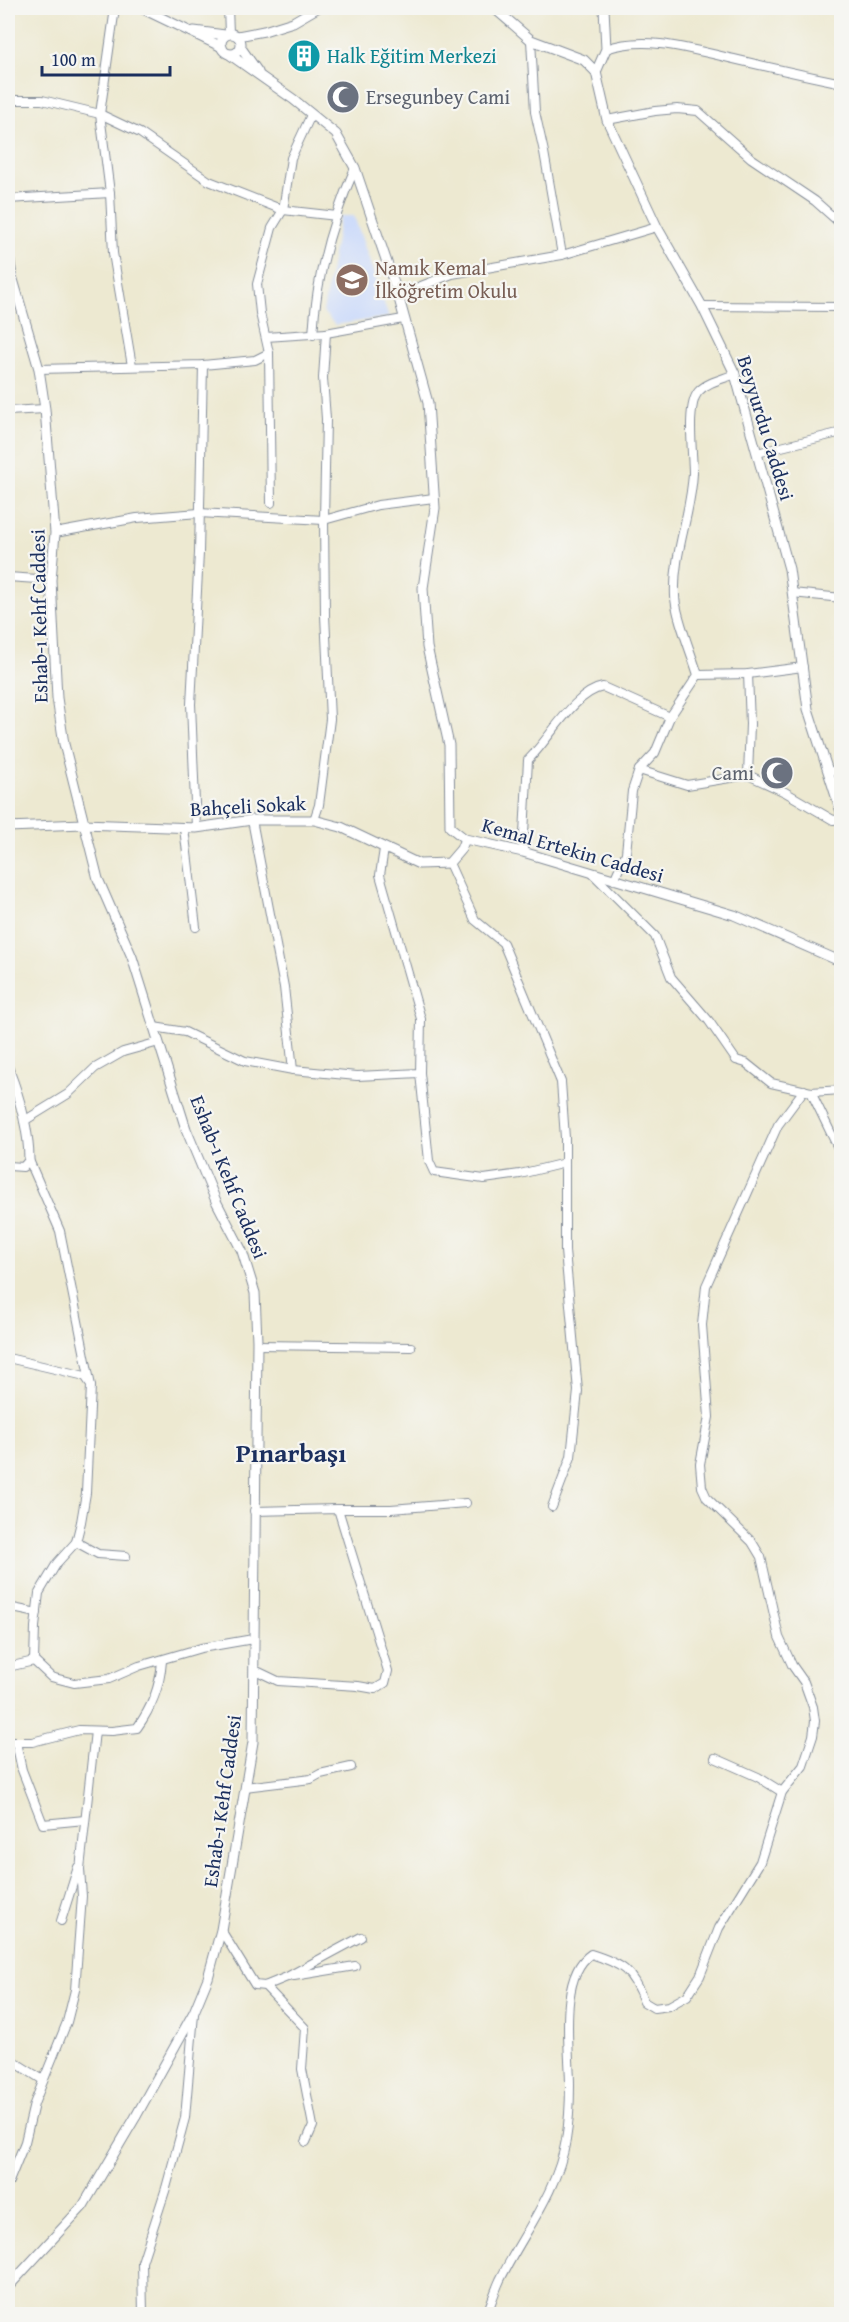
<svg xmlns="http://www.w3.org/2000/svg" width="849" height="2322" font-family="'Gentium Book Plus',serif">
<rect width="100%" height="100%" fill="#f6f6f2"/>
<filter id="ink" filterUnits="userSpaceOnUse"><feTurbulence type="fractalNoise" baseFrequency=".0167" numOctaves="2"/><feDisplacementMap in="SourceGraphic" scale="12" xChannelSelector="R" yChannelSelector="G"/><feConvolveMatrix kernelMatrix="1 2 1 2 8 2 1 2 1" color-interpolation-filters="sRGB"/></filter>
<filter id="wash" filterUnits="userSpaceOnUse"><feTurbulence type="fractalNoise" baseFrequency=".008" numOctaves="4" result="noise"/><feDisplacementMap in="SourceGraphic" scale="24" xChannelSelector="R" yChannelSelector="G"/><feGaussianBlur stdDeviation="1.35" result="paint"/><feColorMatrix in="noise" values="0 0 0 0 0 0 0 0 0 0 0 0 0 0 0 0 0 1.4 0 .05"/><feComposite in="paint" operator="in"/></filter>
<g filter="url(#wash)">
<rect width="100%" height="100%" fill="#ede9d1"/>
<polygon fill="#cddbfa" points="340,216 354,216 389,317 335,325 323,312"/>
</g>
<g filter="url(#ink)">
<g fill="none" stroke-linecap="round" stroke-linejoin="round">
<defs>
<g id="minor">
<polyline points="115,8 100,114 110,193 113,253 132,366"/>
<polyline points="228,8 229,33"/>
<polyline points="531,40 535,112 544,152 562,255"/>
<path d="M 606,49 C 648,34 696,51 738,60 C 772,68 807,76 842,83"/>
<polyline points="8,100 42,100 100,114 140,133 209,181 283,210 337,216"/>
<polyline points="607,120 655,111 677,109 698,111 751,158 815,201 842,225"/>
<polyline points="8,199 110,193"/>
<polyline points="398,295 452,274 562,255 657,227"/>
<polyline points="702,306 842,307"/>
<path d="M 313,335 C 316,278 332,220 355,168"/>
<polyline points="266,337 326,333 403,319"/>
<polyline points="269,353 271,503"/>
<polyline points="39,369 203,365 255,360 269,353 260,313 257,284 272,228 283,210 291,158 311,115"/>
<polyline points="8,411 45,409"/>
<polyline points="757,453 842,432"/>
<polyline points="55,533 137,518 199,513 324,520 378,505 434,498"/>
<polyline points="8,577 51,580"/>
<polyline points="792,593 842,598"/>
<polyline points="748,674 750,724 748,775"/>
<polyline points="698,675 748,674 803,667"/>
<polyline points="639,770 687,785 748,775 785,792 833,820 842,819"/>
<polyline points="830,772 842,768"/>
<polyline points="252,820 284,987 293,1070"/>
<polyline points="314,820 319,805 330,719 325,615 324,520 326,419 323,378 326,333"/>
<polyline points="184,828 196,927"/>
<polyline points="196,828 191,704 199,553 203,365"/>
<path d="M 523,852 L 528,760 C 549,740 574,692 603,687 L 670,717"/>
<polyline points="449,863 475,920 503,943 561,1082 565,1138 565,1251 578,1391 571,1457 552,1507"/>
<polyline points="592,873 655,936 671,977 709,1021 736,1060 746,1063 771,1083 811,1092 842,1090"/>
<path d="M 614,880 L 626,853 L 632,791 L 639,770 L 655,753 L 670,717 L 698,675 C 692,655 675,614 675,596 C 673,553 691,515 693,473 C 693,454 686,407 698,392 C 707,382 723,379 735,374"/>
<polyline points="154,1027 185,1032 245,1061 293,1070 357,1076 420,1073 421,1019 380,875 384,849"/>
<polyline points="420,1073 429,1161 434,1172 484,1179 520,1174 565,1163"/>
<polyline points="811,1092 842,1156"/>
<polyline points="24,1121 68,1094 95,1068 123,1052 159,1042"/>
<polyline points="8,1164 9,1166 23,1167 29,1160 60,1231 91,1386 86,1493 81,1522 76,1542 57,1563 39,1593 35,1627 34,1661 51,1677 74,1683 109,1679 139,1666 201,1648 253,1639"/>
<polyline points="257,1345 411,1347"/>
<polyline points="8,1358 85,1376 89,1382"/>
<polyline points="338,1509 391,1509 466,1503"/>
<polyline points="254,1511 338,1509 388,1671 385,1683 375,1689 358,1686 278,1681 255,1670"/>
<polyline points="76,1542 98,1554 126,1556"/>
<polyline points="8,1607 37,1613"/>
<polyline points="8,1667 34,1661"/>
<path d="M 8,1742 L 32,1742 L 79,1730 L 112,1731 L 137,1728 C 152,1707 160,1687 162,1661"/>
<polyline points="16,1742 22,1770 43,1824 85,1820"/>
<polyline points="715,1758 758,1777 782,1792"/>
<polyline points="245,1787 311,1779 320,1774 351,1767"/>
<polyline points="61,1921 78,1867"/>
<polyline points="221,1930 255,1985 265,1986 287,1977 361,1937"/>
<polyline points="294,1976 355,1966"/>
<polyline points="265,1986 305,2028 302,2069 313,2126 306,2142"/>
<polyline points="8,2058 43,2080"/>
<polyline points="8,2184 25,2142 34,2104 67,2022 75,1990 82,1896 80,1869 95,1731"/>
<polyline points="143,2314 142,2262 166,2188 185,2118 194,2014"/>
<path d="M 487,2314 C 491,2303 495,2291 500,2280 C 523,2233 557,2193 566,2140 C 569,2122 570,2102 570,2085 C 570,2050 558,1976 591,1954 C 623,1964 632,1970 644,2002 L 654,2008 L 669,2006 L 687,1996 L 700,1976 L 719,1928 L 760,1862 L 782,1792 L 803,1766 L 813,1736 L 815,1721 L 813,1707 L 804,1682 L 792,1665 L 779,1637 L 761,1557 L 752,1542 L 707,1498 L 702,1487 L 700,1464 L 709,1417 L 702,1325 L 706,1286 L 778,1125 L 804,1090"/>
</g>
<g id="tertiary">
<polyline points="141,8 222,47"/>
<polyline points="494,8 531,40 584,60 596,72"/>
<polyline points="194,31 225,35"/>
<circle cx="231" cy="44" r="10"/>
<polyline points="238,36 264,31 293,22 317,8"/>
<polyline points="241,48 258,72"/>
<polyline points="229,54 293,99 336,134 355,168 398,295 428,403 435,508 423,588 427,647 449,745 450,827 465,839 523,852 734,915 842,962"/>
<polyline points="596,72 607,120 657,227 702,306 735,374 789,569 808,709 842,815"/>
<polyline points="596,72 606,49 604,8"/>
<polyline points="8,250 12,276 39,369 45,409 55,533 51,580 57,698 64,744 98,879 132,957 186,1129 216,1201 242,1251 255,1293 257,1341 253,1742 221,1930 208,1978 194,2012 135,2118 83,2206 8,2287"/>
<polyline points="8,827 83,824 196,828 252,820 314,820 341,827 419,864 449,863 461,849 465,839"/>
<path d="M 8,1068 C 19,1096 29,1129 29,1160"/>
</g>
</defs>
<use href="#minor" stroke="#848c98" stroke-width="10"/>
<use href="#tertiary" stroke="#848c98" stroke-width="11"/>
<use href="#minor" stroke="#fff" stroke-width="8"/>
<use href="#tertiary" stroke="#fff" stroke-width="9"/>
</g>
</g>
<defs>
<symbol id="building-disc" viewBox="-11 -11 22 22"><circle r="9.5" fill="#0f9aa8" stroke="#f6f6f2"/><path d="M-4-6H4V6H1V3H-1V6H-4ZM-2.5-4.3h1.7v1.8h-1.7ZM.8-4.3h1.7v1.8H.8ZM-2.5-1h1.7V.8h-1.7ZM.8-1h1.7V.8H.8Z" fill="#fff"/></symbol>
<symbol id="mosque-disc" viewBox="-11 -11 22 22"><circle r="9.5" fill="#6b7280" stroke="#f6f6f2"/><path d="M3.5-4.9A6 6 0 1 0 3.5 4.9A5 5 0 1 1 3.5-4.9Z" fill="#fff"/></symbol>
<symbol id="school-disc" viewBox="-11 -11 22 22"><circle r="9.5" fill="#8d6e63" stroke="#f6f6f2"/><path d="M0-5L7-2L0 1L-7-2ZM-4 1L0 2.5L4 1V4Q0 6-4 4Z" fill="#fff"/></symbol>
</defs>
<g fill-rule="evenodd">
<use href="#building-disc" x="285" y="37" width="38" height="38"/>
<use href="#mosque-disc" x="324" y="78" width="38" height="38"/>
<use href="#school-disc" x="333" y="261" width="38" height="38"/>
<use href="#mosque-disc" x="758" y="754" width="38" height="38"/>
</g>
<g text-anchor="middle" stroke-width="4.5" stroke-linejoin="round" paint-order="stroke">
<g font-size="20" fill="#0d838f" stroke="#f6f6f2" text-anchor="start">
<text x="327" y="63">Halk Eğitim Merkezi</text>
</g>
<g font-size="20" fill="#5b616d" stroke="#f6f6f2" text-anchor="start">
<text x="366" y="104">Ersegunbey Cami</text>
<text x="754" y="780" text-anchor="end">Cami</text>
</g>
<g font-size="20" fill="#785e54" stroke="#f6f6f2" text-anchor="start">
<text x="375" y="275">Namık Kemal<tspan x="375" dy="23">İlköğretim Okulu</tspan></text>
</g>
<g font-size="20" fill="#1b2f5e" stroke="#f6f6f2">
<text transform="translate(766 428) rotate(73)" y="7">Beyyurdu Caddesi</text>
<text transform="translate(39 616) rotate(-91)" y="7">Eshab-ı Kehf Caddesi</text>
<text transform="translate(248 806) rotate(-3)" y="7">Bahçeli Sokak</text>
<text transform="translate(573 850) rotate(16)" y="7">Kemal Ertekin Caddesi</text>
<text transform="translate(229 1177) rotate(68)" y="7">Eshab-ı Kehf Caddesi</text>
<text transform="translate(222 1801) rotate(-82)" y="7">Eshab-ı Kehf Caddesi</text>
</g>
<g font-size="26" font-weight="bold" fill="#1b2f5e" stroke="#f6f6f2">
<text x="291" y="1462">Pınarbaşı</text>
</g>
</g>
<rect width="849" height="2322" fill="none" stroke="#f6f6f2" stroke-width="30"/>
<path d="M42 66v9h128v-9" fill="none" stroke="#1b2f5e" stroke-width="3"/>
<text x="51" y="66" font-size="18" fill="#1b2f5e" stroke="#f6f6f2" stroke-width="4.5" paint-order="stroke">100 m</text>
</svg>
